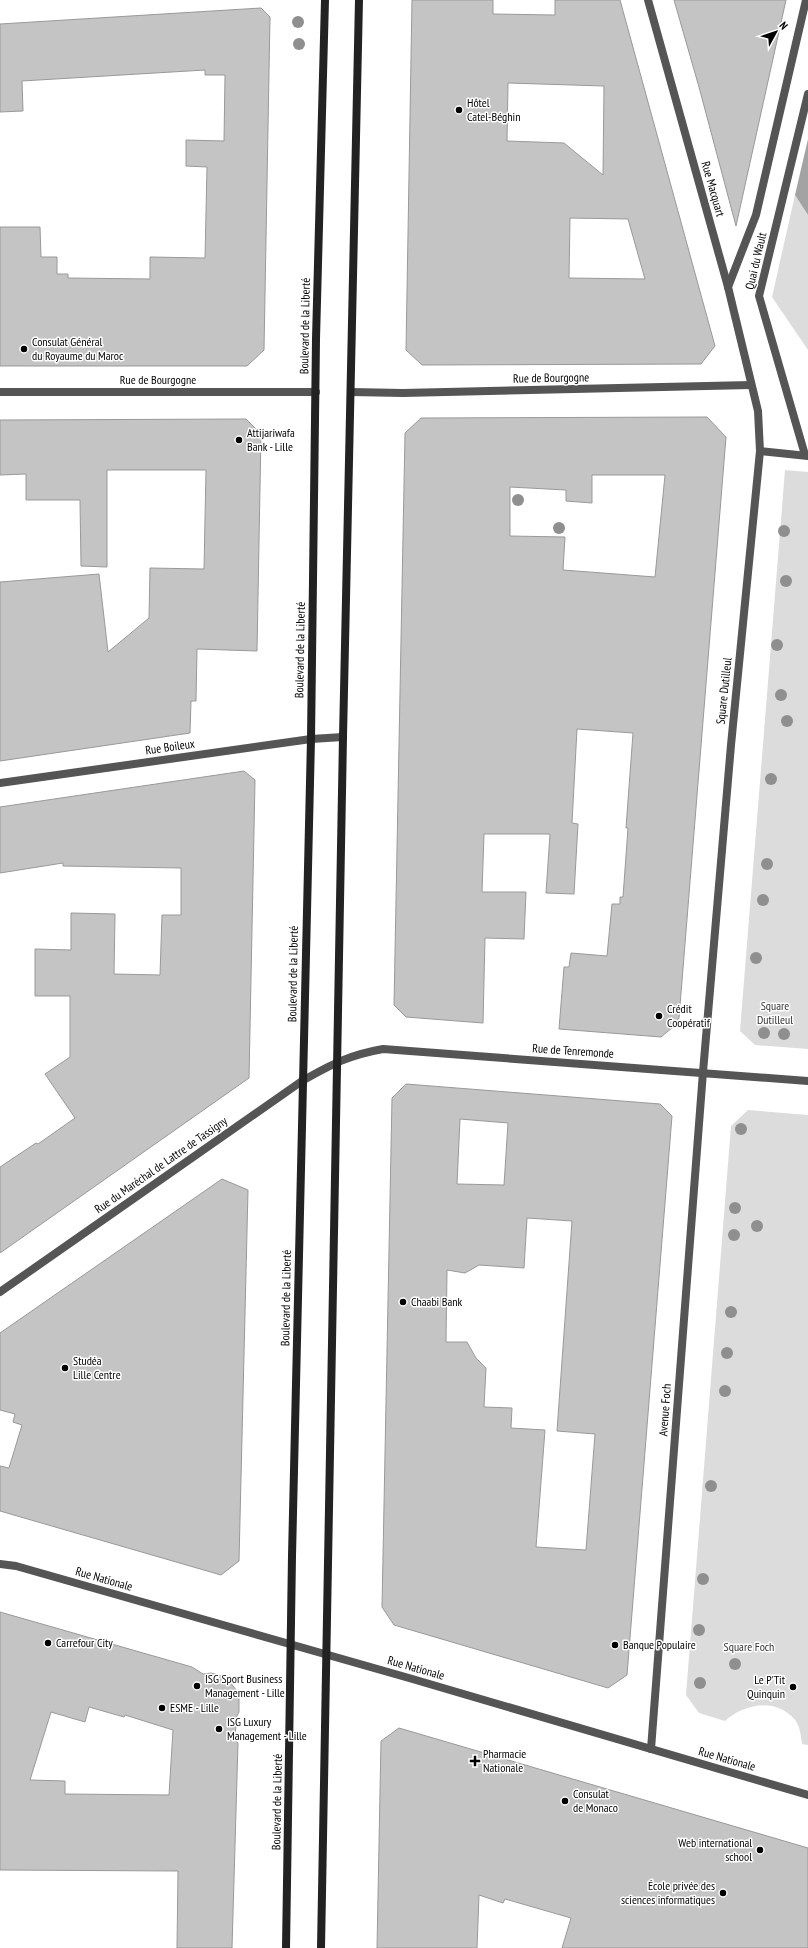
<svg xmlns="http://www.w3.org/2000/svg" width="808" height="1948" font-family="'PT Sans Narrow',sans-serif">
<rect width="100%" height="100%" fill="#fff"/>
<g fill="#dcdcdc">
<polygon points="795,195 808,215 808,350 772,297"/>
<polygon points="785,470 808,472 808,1049 755,1045 740,1031"/>
<path d="M 748,1110 L 808,1115 L 808,1745 L 802,1744 C 801,1736 800,1726 795,1720 C 776,1697 744,1704 725,1721 L 699,1713 L 686,1695 L 731,1126 Z"/>
</g>
<polygon fill="#a3a3a3" points="808,139 808,215 795,195"/>
<g fill="#c4c4c4" stroke="#999" fill-rule="evenodd">
<path d="M 412,0 L 493,0 L 493,14 L 555,15 L 555,0 L 620,0 L 715,346 L 701,364 L 422,365 L 406,350 ZM 508,83 L 604,86 L 603,175 L 564,143 L 507,141 ZM 570,218 L 628,219 L 645,279 L 569,278 Z"/>
<polygon points="674,0 786,0 736,226 699,87"/>
<polygon points="261,8 270,17 264,350 247,366 0,366 0,227 40,227 41,257 57,257 57,274 68,274 68,278 150,279 150,257 205,258 207,167 186,166 186,140 224,141 225,75 205,75 205,70 22,81 23,111 0,112 0,24"/>
<path d="M 707,417 L 726,437 L 679,1018 L 673,1027 L 661,1037 L 559,1029 L 564,967 L 569,967 L 571,953 L 607,956 L 612,904 L 620,904 L 620,897 L 623,897 L 628,828 L 626,828 L 633,733 L 577,729 L 572,823 L 578,824 L 574,894 L 546,893 L 550,834 L 484,834 L 482,892 L 526,892 L 524,939 L 485,938 L 483,1023 L 406,1017 L 394,1005 L 405,433 L 421,418 ZM 592,475 L 665,475 L 655,577 L 563,570 L 565,537 L 510,536 L 510,487 L 566,490 L 566,501 L 592,503 Z"/>
<polygon points="246,419 261,434 257,651 197,649 196,701 191,701 190,733 0,761 0,582 99,574 108,652 149,618 150,568 204,569 206,470 107,470 107,567 81,566 80,500 26,500 26,474 0,475 0,420"/>
<polygon points="244,771 255,780 249,1078 0,1253 0,1167 36,1143 38,1144 75,1118 45,1074 70,1057 70,996 35,996 35,949 71,950 71,913 115,914 114,974 160,975 162,915 181,915 181,868 63,866 63,863 0,873 0,807"/>
<path d="M 406,1084 L 660,1104 L 672,1116 L 627,1675 L 608,1688 L 394,1625 L 382,1607 L 392,1098 ZM 460,1119 L 508,1123 L 504,1185 L 457,1184 ZM 527,1218 L 572,1221 L 557,1431 L 595,1434 L 586,1550 L 536,1547 L 545,1430 L 511,1428 L 512,1408 L 484,1407 L 486,1368 L 476,1358 L 467,1342 L 446,1342 L 447,1270 L 465,1273 L 479,1265 L 524,1268 Z"/>
<polygon points="222,1179 248,1190 239,1561 221,1575 0,1511 0,1466 9,1468 22,1425 13,1422 15,1414 0,1410 0,1333"/>
<path d="M 0,1612 L 192,1667 L 203,1674 L 211,1673 L 226,1677 L 237,1691 L 239,1696 L 239,1712 L 236,1718 L 236,1727 L 234,1739 L 238,1743 L 232,1948 L 177,1948 L 178,1871 L 0,1870 ZM 89,1707 L 124,1717 L 125,1715 L 173,1730 L 169,1795 L 65,1794 L 65,1781 L 30,1780 L 51,1712 L 85,1722 Z"/>
<polygon points="399,1728 808,1848 808,1948 562,1948 571,1918 505,1899 503,1903 479,1895 477,1948 377,1948 381,1741"/>
</g>
<g fill="none" stroke-linecap="round" stroke-linejoin="round">
<g stroke="#555" stroke-width="8">
<polyline points="760,451 808,456"/>
<polyline points="805,455 759,296 808,94"/>
</g>
<g stroke="#555" stroke-width="8">
<polyline points="648,0 728,287 758,411 760,451 731,745 703,1072 651,1749"/>
<polyline points="728,287 756,215 806,0"/>
<polyline points="0,392 316,392"/>
<polyline points="351,392 403,393 751,385"/>
<polyline points="0,783 311,739 343,737"/>
<path d="M 0,1292 L 302,1081 C 332,1064 349,1055 383,1049 L 808,1081"/>
</g>
<polyline stroke="#555" stroke-width="8" points="0,1564 16,1566 409,1678 808,1795"/>
<g stroke="#222" stroke-width="8">
<polyline points="286,1948 292,1556 311,739 316,339 325,0"/>
<polyline points="321,1948 343,737 359,0"/>
</g>
</g>
<g fill="#8f8f8f">
<circle cx="298" cy="22" r="6"/>
<circle cx="299" cy="44" r="6"/>
<circle cx="518" cy="500" r="6"/>
<circle cx="559" cy="528" r="6"/>
<circle cx="784" cy="531" r="6"/>
<circle cx="786" cy="581" r="6"/>
<circle cx="777" cy="645" r="6"/>
<circle cx="781" cy="695" r="6"/>
<circle cx="787" cy="721" r="6"/>
<circle cx="771" cy="779" r="6"/>
<circle cx="767" cy="864" r="6"/>
<circle cx="763" cy="900" r="6"/>
<circle cx="756" cy="958" r="6"/>
<circle cx="764" cy="1033" r="6"/>
<circle cx="784" cy="1034" r="6"/>
<circle cx="741" cy="1129" r="6"/>
<circle cx="735" cy="1208" r="6"/>
<circle cx="757" cy="1226" r="6"/>
<circle cx="734" cy="1235" r="6"/>
<circle cx="731" cy="1312" r="6"/>
<circle cx="727" cy="1353" r="6"/>
<circle cx="725" cy="1391" r="6"/>
<circle cx="711" cy="1486" r="6"/>
<circle cx="703" cy="1579" r="6"/>
<circle cx="699" cy="1630" r="6"/>
<circle cx="735" cy="1664" r="6"/>
<circle cx="700" cy="1683" r="6"/>
</g>
<g fill="#000" stroke="#fff" stroke-width="1.5">
<circle cx="459" cy="110" r="4"/>
<circle cx="24" cy="349" r="4"/>
<circle cx="239" cy="440" r="4"/>
<circle cx="659" cy="1016" r="4"/>
<circle cx="403" cy="1302" r="4"/>
<circle cx="65" cy="1368" r="4"/>
<circle cx="48" cy="1643" r="4"/>
<circle cx="615" cy="1645" r="4"/>
<circle cx="197" cy="1686" r="4"/>
<circle cx="793" cy="1687" r="4"/>
<circle cx="162" cy="1708" r="4"/>
<circle cx="219" cy="1729" r="4"/>
<path d="M473 1755h4v4h4v4h-4v4h-4v-4h-4v-4h4z"/>
<circle cx="565" cy="1801" r="4"/>
<circle cx="760" cy="1850" r="4"/>
<circle cx="723" cy="1893" r="4"/>
</g>
<g text-anchor="middle" stroke-width="3" stroke-linejoin="round" paint-order="stroke">
<g font-size="12" fill="#000" stroke="#fff" text-anchor="start">
<text x="467" y="107">Hôtel<tspan x="467" dy="14">Catel-Béghin</tspan></text>
<text x="32" y="346">Consulat Général<tspan x="32" dy="14">du Royaume du Maroc</tspan></text>
<text x="247" y="437">Attijariwafa<tspan x="247" dy="14">Bank - Lille</tspan></text>
<text x="667" y="1013">Crédit<tspan x="667" dy="14">Coopératif</tspan></text>
<text x="411" y="1306">Chaabi Bank</text>
<text x="73" y="1365">Studéa<tspan x="73" dy="14">Lille Centre</tspan></text>
<text x="56" y="1647">Carrefour City</text>
<text x="623" y="1649">Banque Populaire</text>
<text x="205" y="1683">ISG Sport Business<tspan x="205" dy="14">Management - Lille</tspan></text>
<text x="785" y="1684" text-anchor="end">Le P'Tit<tspan x="785" dy="14">Quinquin</tspan></text>
<text x="170" y="1712">ESME - Lille</text>
<text x="227" y="1726">ISG Luxury<tspan x="227" dy="14">Management - Lille</tspan></text>
<text x="483" y="1758">Pharmacie<tspan x="483" dy="14">Nationale</tspan></text>
<text x="573" y="1798">Consulat<tspan x="573" dy="14">de Monaco</tspan></text>
<text x="752" y="1847" text-anchor="end">Web international<tspan x="752" dy="14">school</tspan></text>
<text x="715" y="1890" text-anchor="end">École privée des<tspan x="715" dy="14">sciences informatiques</tspan></text>
</g>
<g font-size="12" fill="#000" stroke="#fff">
<text transform="translate(713 189) rotate(74)" y="4">Rue Macquart</text>
<text transform="translate(756 261) rotate(-77)" y="4">Quai du Wault</text>
<text transform="translate(305 326) rotate(-89)" y="4">Boulevard de la Liberté</text>
<text transform="translate(551 378) rotate(-1)" y="4">Rue de Bourgogne</text>
<text x="158" y="384">Rue de Bourgogne</text>
<text transform="translate(300 650) rotate(-89)" y="4">Boulevard de la Liberté</text>
<text transform="translate(724 691) rotate(-84)" y="4">Square Dutilleul</text>
<text transform="translate(170 747) rotate(-8)" y="4">Rue Boileux</text>
<text transform="translate(293 974) rotate(-89)" y="4">Boulevard de la Liberté</text>
<text transform="translate(573 1051) rotate(4)" y="4">Rue de Tenremonde</text>
<text transform="translate(161 1165) rotate(-35)" y="4">Rue du Maréchal de Lattre de Tassigny</text>
<text transform="translate(286 1298) rotate(-89)" y="4">Boulevard de la Liberté</text>
<text transform="translate(665 1410) rotate(-86)" y="4">Avenue Foch</text>
<text transform="translate(104 1579) rotate(16)" y="4">Rue Nationale</text>
<text transform="translate(416 1668) rotate(16)" y="4">Rue Nationale</text>
<text transform="translate(727 1759) rotate(16)" y="4">Rue Nationale</text>
<text transform="translate(277 1802) rotate(-89)" y="4">Boulevard de la Liberté</text>
</g>
<g font-size="12" fill="#333" stroke="#fff">
<text x="775" y="1010">Square<tspan x="775" dy="14">Dutilleul</tspan></text>
<text x="749" y="1651">Square Foch</text>
</g>
</g>
<g transform="translate(776 32) rotate(50)" stroke="#ffffff" stroke-width="3" paint-order="stroke">
<path d="M0-3L7 15L0 10L-7 15Z" fill="#000000"/>
<text y="-6" font-size="11" font-weight="bold" text-anchor="middle" fill="#000000">N</text>
</g>
</svg>
